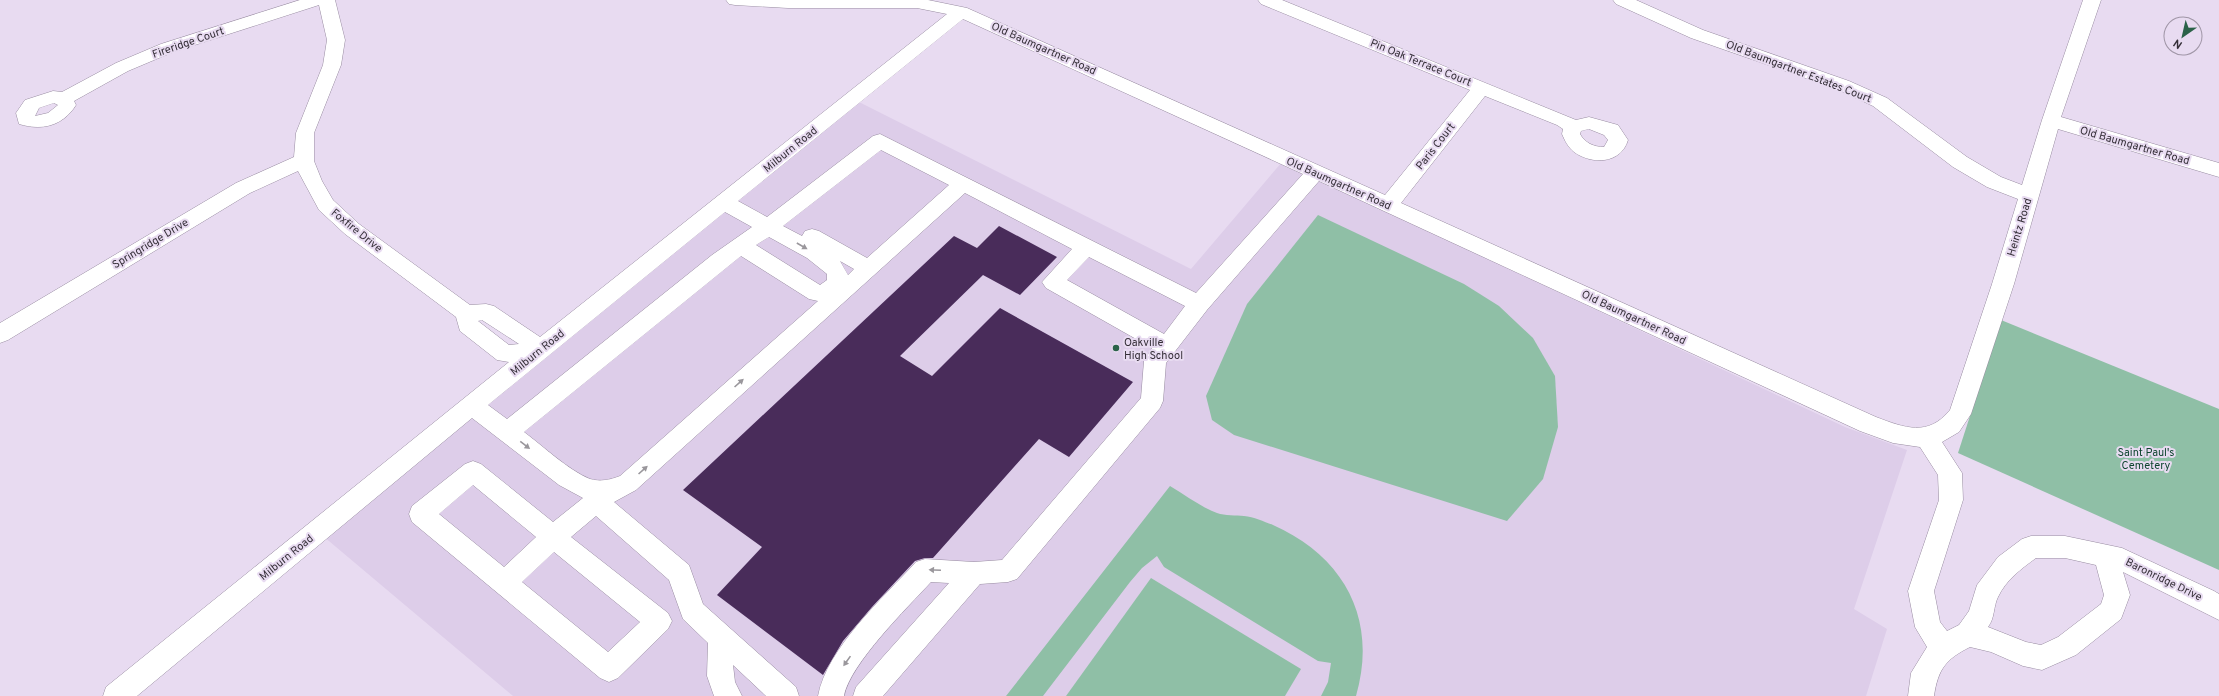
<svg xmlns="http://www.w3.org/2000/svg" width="2219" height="696" font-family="Overpass,sans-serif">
<rect width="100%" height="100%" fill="#e8dbf1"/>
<polygon fill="#ddcde9" points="859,102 1191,269 1282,162 1845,427 1907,450 1854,609 1887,629 1866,696 513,696 323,536"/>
<g fill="#8fbfa6">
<polygon points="1318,215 1464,284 1499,306 1533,338 1555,376 1558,427 1543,479 1507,521 1234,435 1212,420 1206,396 1247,304"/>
<polygon points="2001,320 2219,409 2219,570 1958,453"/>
<path d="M 1170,486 C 1185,495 1201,507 1217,513 C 1225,516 1236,515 1244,516 C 1254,517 1265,522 1273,525 C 1345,557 1378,620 1356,696 L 1321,696 L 1328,682 L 1331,663 L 1318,661 L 1164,567 L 1157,556 L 1142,568 L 1130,582 L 1043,696 L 1006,696 Z"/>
<polygon points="1151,578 1301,669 1285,696 1066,696"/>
</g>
<polygon fill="#492c5a" points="999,226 1057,257 1020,295 983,275 900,356 932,376 1000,308 1133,382 1069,457 1039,439 933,558 925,558 915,561 872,607 843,641 823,675 717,595 762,547 683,490 954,236 977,248"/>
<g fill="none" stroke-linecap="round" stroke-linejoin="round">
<defs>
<path id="minor" d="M 300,0 L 335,0 L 345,40 L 341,65 L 314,133 L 314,161 L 322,181 L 333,200 L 359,224 L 470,305 L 486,304 L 494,306 L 540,337 L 947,14 L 917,8 L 788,8 L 735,5 L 729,4 L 726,0 L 928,0 L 967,8 L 1385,195 L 1470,90 L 1261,4 L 1258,0 L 1282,0 L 1576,120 L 1589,117 L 1618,125 L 1628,140 C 1621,164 1592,165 1574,152 C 1568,147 1565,141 1562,134 L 1563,129 L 1557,125 L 1485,96 L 1401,203 L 1876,417 C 1905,428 1928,437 1950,410 L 1992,284 L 2018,199 L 1987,187 L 1953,167 L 1873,106 L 1837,89 L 1691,38 L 1616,4 L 1613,0 L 1636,0 L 1703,30 L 1849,81 L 1887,98 L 1967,157 L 2001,177 L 2022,185 L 2042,120 L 2083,0 L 2101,0 L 2061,117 L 2219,163 L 2219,177 L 2058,129 L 2014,284 L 1971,414 L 1959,432 L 1942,442 L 1962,473 L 1963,500 L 1934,591 L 1940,622 L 1947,631 L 1959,625 L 1969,611 L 1977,585 L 1998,557 L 2022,539 L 2031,536 L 2065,536 L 2122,548 L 2214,591 L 2219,594 L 2219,620 L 2123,572 L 2130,595 L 2121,619 L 2076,655 L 2042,670 L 2023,666 L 1991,652 L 1970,647 C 1946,659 1938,669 1934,696 L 1908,696 L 1911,673 L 1927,647 L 1915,627 L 1908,591 L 1939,500 L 1938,475 L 1920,447 L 1893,443 L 1860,431 L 1319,181 L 1207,310 L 1166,363 L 1163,401 L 1160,408 L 1017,579 L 1008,582 L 980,584 L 883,696 L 853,696 L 856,687 L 949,583 L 931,582 C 907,608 850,664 844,696 L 818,696 C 827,648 883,598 916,562 L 925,559 L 974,562 L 1002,560 L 1141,398 L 1144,361 L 1152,348 L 1046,288 L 1042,282 L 1072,249 L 965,193 L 636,490 L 614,502 L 689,565 L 703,604 L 796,687 L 799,696 L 766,696 L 733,665 L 735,682 L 742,696 L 714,696 L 707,676 L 708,643 L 683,619 L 669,580 L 596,516 L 571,537 L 668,613 L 672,621 L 668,629 L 618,678 L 609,682 L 600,678 L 412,522 L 409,514 L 412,506 L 465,464 L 473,461 L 481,464 L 553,522 L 583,498 L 559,485 L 472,418 L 137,696 L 103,696 L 106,687 L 509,362 L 497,360 L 460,331 L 456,317 L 345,234 L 319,210 L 298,171 L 250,193 L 8,340 L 0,343 L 0,323 L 236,183 L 294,157 L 296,133 L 323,65 L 327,40 L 319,5 L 173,52 L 128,71 L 74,101 L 76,105 C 63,126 42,131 19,124 L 16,113 L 25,100 L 53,91 L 62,92 L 116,63 L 161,44 ZM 963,19 L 1303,174 L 1196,293 L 880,134 L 873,136 L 767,217 L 738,201 ZM 54,103 L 58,105 L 48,113 L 35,116 L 39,108 ZM 1589,129 L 1604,135 L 1608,140 L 1604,147 C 1594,147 1585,143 1580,134 L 1581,131 ZM 881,150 L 949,185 L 867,258 L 819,231 L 812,229 L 805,231 L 802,236 L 783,226 ZM 725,212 L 752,227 L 712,255 L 507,419 L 488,405 ZM 769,237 L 807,258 L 827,274 L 827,280 L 820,285 L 756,245 ZM 741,256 L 809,299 L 818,301 L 620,476 C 610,480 600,482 590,479 C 568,470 543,446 524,432 ZM 1089,257 L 1185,306 L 1164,334 L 1067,280 ZM 840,261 L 854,269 L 848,275 ZM 482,320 L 519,344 L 509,345 L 478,321 ZM 473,485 L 536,537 L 504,567 L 439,514 ZM 554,552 L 640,622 L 608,652 L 522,582 ZM 2036,558 L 2065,558 L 2096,565 L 2104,595 L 2101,604 L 2058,637 L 2041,645 L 2026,642 L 1988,627 C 1995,618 1993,607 1998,597 C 2006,580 2021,569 2036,558 Z"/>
</defs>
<use href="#minor" stroke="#988ca1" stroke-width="1"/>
<use href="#minor" fill="#fff" fill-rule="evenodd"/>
</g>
<defs><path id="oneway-solid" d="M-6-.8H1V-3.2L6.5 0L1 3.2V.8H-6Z"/></defs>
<g fill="#9a979c">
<use href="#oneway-solid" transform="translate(802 246) rotate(30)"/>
<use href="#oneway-solid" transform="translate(739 383) rotate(-42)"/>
<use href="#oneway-solid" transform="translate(525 445) rotate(38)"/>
<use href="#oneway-solid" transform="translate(643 470) rotate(-42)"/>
<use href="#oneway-solid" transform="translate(935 570) rotate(-177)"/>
<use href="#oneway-solid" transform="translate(847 661) rotate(125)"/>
</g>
<circle fill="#2b6249" stroke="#e8dbf1" stroke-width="1.5" cx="1116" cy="348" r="4"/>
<g text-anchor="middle" stroke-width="4" stroke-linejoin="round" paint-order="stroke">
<g font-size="11" fill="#352f38" stroke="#e8dbf1">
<text transform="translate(188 42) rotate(-19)" y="4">Fireridge Court</text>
<text transform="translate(1044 48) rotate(24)" y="4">Old Baumgartner Road</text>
<text transform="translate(1421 62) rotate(22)" y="4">Pin Oak Terrace Court</text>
<text transform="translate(1799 71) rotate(21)" y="4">Old Baumgartner Estates Court</text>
<text transform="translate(2135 145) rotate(16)" y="4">Old Baumgartner Road</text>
<text transform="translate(1435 146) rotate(-52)" y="4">Paris Court</text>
<text transform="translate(790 149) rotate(-39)" y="4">Milburn Road</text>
<text transform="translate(1339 183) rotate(24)" y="4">Old Baumgartner Road</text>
<text transform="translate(2019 227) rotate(-73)" y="4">Heintz Road</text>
<text transform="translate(357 230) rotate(39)" y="4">Foxfire Drive</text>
<text transform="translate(150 243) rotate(-31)" y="4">Springridge Drive</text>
<text transform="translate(1634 317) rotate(25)" y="4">Old Baumgartner Road</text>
<text transform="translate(537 352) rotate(-39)" y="4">Milburn Road</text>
<text transform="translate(286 557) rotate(-39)" y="4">Milburn Road</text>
<text transform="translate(2164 579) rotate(26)" y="4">Baronridge Drive</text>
</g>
<g font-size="11" fill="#352f38" stroke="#e8dbf1" text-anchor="start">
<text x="1124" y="346">Oakville<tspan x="1124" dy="13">High School</tspan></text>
</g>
<g font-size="11" fill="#0f4630" stroke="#e8dbf1">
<text x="2146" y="456">Saint Paul's<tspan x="2146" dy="13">Cemetery</tspan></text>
</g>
</g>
<g transform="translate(2183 36) rotate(214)"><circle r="19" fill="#e8dbf1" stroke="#a096a7"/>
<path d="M0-3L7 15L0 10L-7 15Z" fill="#2b6249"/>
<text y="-6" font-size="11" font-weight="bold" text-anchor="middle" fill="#352f38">N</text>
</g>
</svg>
